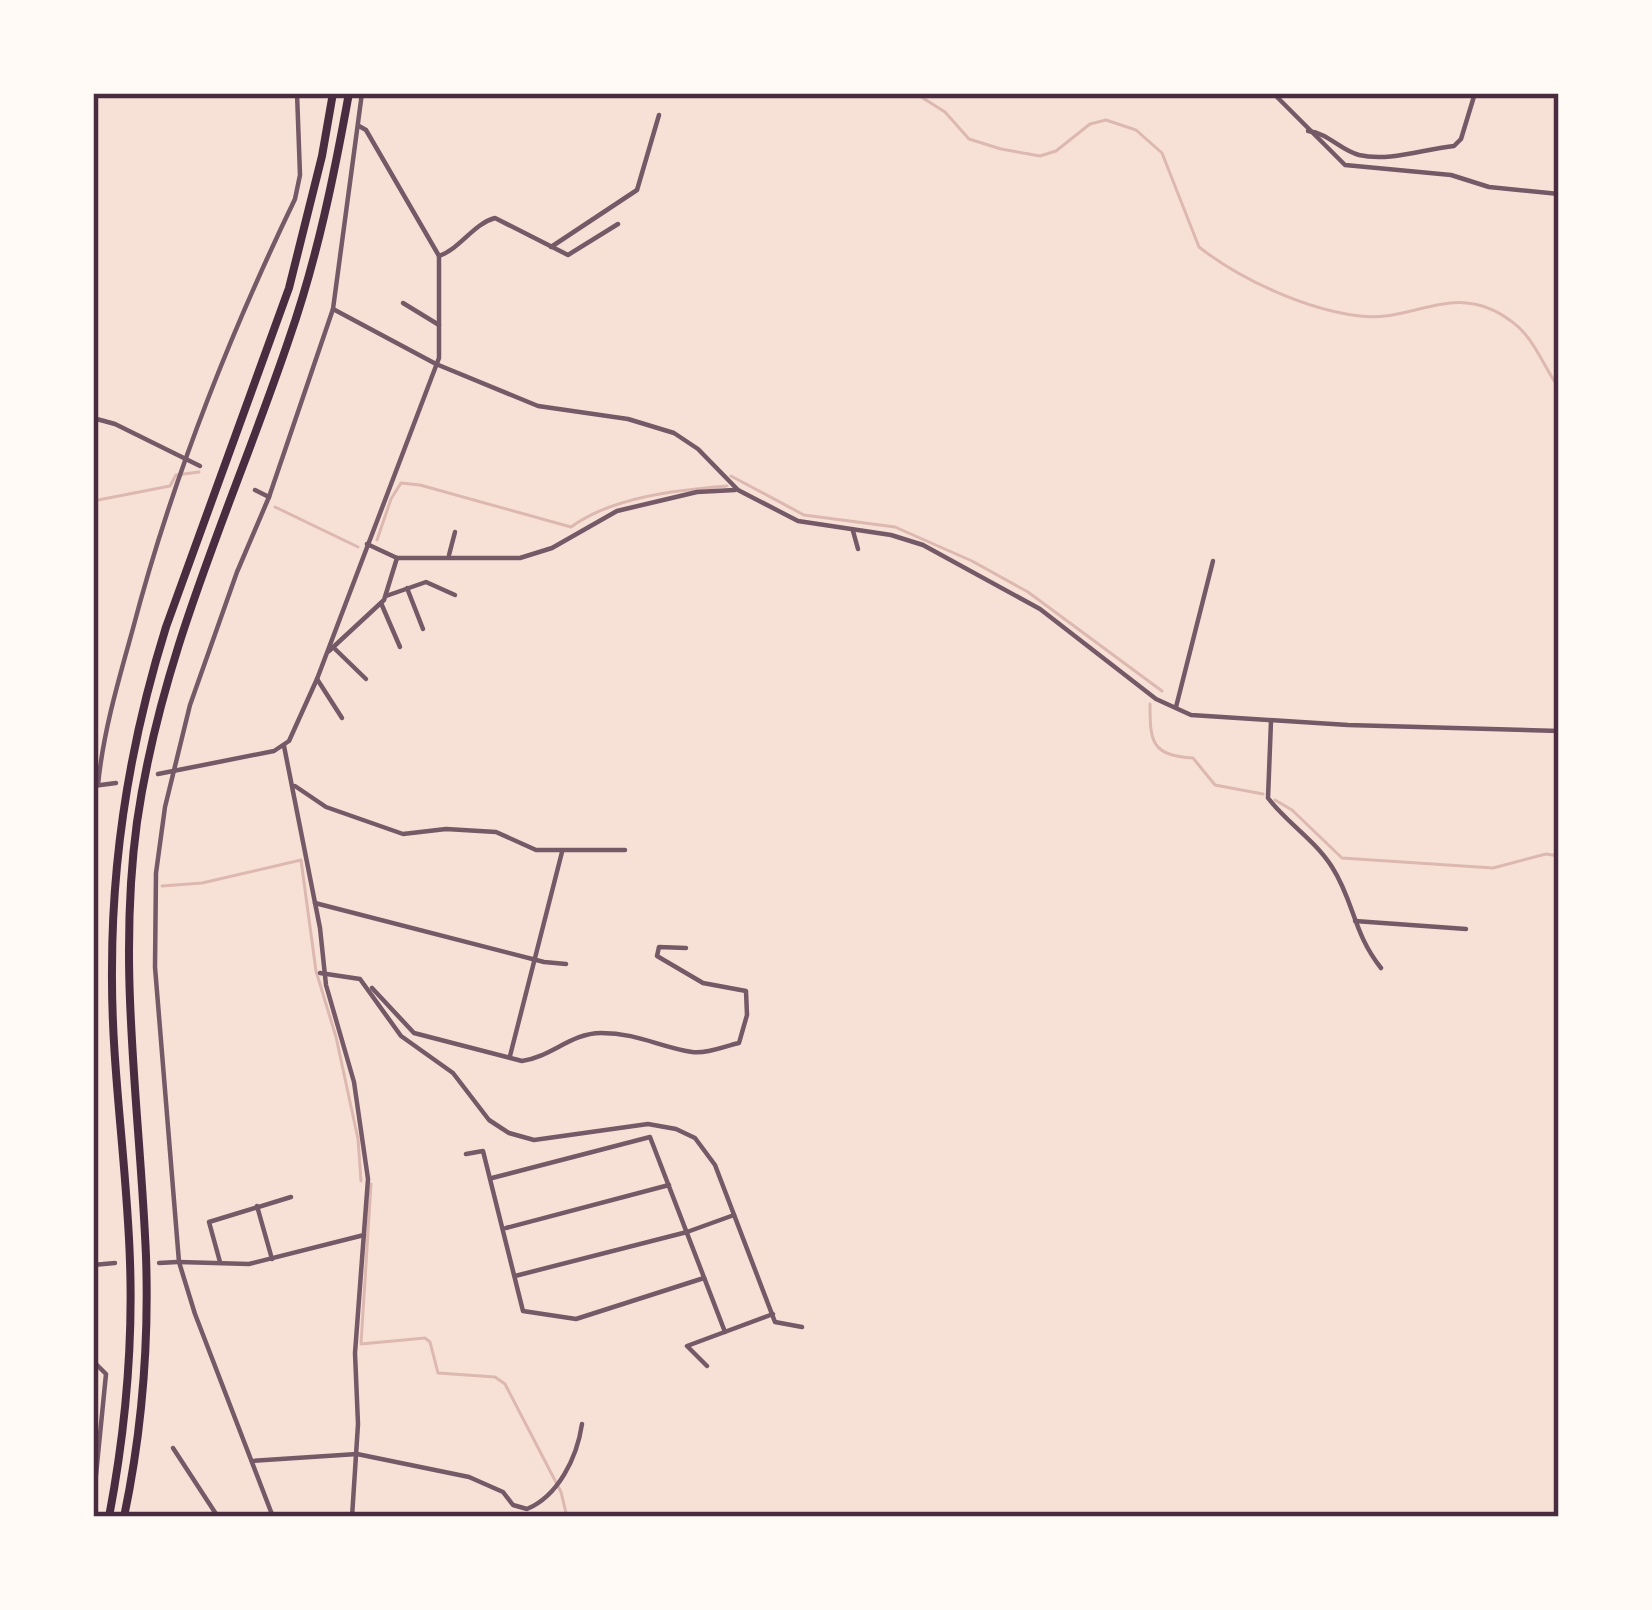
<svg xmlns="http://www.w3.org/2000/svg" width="1652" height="1610" font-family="Georgia,serif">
<rect width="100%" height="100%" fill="#f7e1d7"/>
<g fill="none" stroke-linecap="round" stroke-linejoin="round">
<g stroke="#dcb8b0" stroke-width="3">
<path d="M 915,93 L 945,112 L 969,139 L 1001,149 L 1040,156 L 1056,151 L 1090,124 L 1106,120 L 1136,130 L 1162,153 L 1199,247 C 1241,280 1307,310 1360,316 C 1414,323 1456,279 1511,321 C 1534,337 1543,366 1559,388"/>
<polyline points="731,476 804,515 895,527 972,561 1028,592 1162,691"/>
<polyline points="93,501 170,486 176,475 199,472"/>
<polyline points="275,507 358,547"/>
<path d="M 377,540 L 391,499 L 401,483 L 420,485 L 571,527 C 612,497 677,490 727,486"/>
<path d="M 1150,704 C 1150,741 1151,756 1193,758 L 1215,785 L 1263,794"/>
<polyline points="1275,800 1292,810 1342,858 1493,868 1546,854 1559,856"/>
<polyline points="162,886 202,883 301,860 316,971 336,1037 358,1139 361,1181"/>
<polyline points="371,1184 361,1344 425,1338 430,1342 438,1373 495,1377 505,1384 561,1492 567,1517"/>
</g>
<g stroke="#755966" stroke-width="4.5">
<polyline points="1273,93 1345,165 1451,175 1489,187 1559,194"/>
<path d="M 1308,131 C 1328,133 1340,150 1359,155 C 1389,162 1424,149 1454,146 L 1461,139 L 1475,93"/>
<polyline points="551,247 637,190 659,115"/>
<path d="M 439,256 C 461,248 473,224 495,218 L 568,255 L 618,224"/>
<polyline points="403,303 439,325"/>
<polyline points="333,309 436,364 538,406 628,419 674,433 698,449 738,490 798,521 891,535 923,545 1040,609 1156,699 1191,715 1348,725 1559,731"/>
<polyline points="93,418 115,424 200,466"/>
<polyline points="255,490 269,497"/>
<polyline points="853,531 858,549"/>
<polyline points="367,544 397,558 520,558 552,548 617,511 697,492 735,490"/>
<polyline points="449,555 455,532"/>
<polyline points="407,588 423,629"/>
<polyline points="386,596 426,582 455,595"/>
<polyline points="381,603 400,647"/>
<polyline points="335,649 366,679"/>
<polyline points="329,651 384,600 397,558"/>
<polyline points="317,679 342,718"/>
<polyline points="1176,707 1213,561"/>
<path d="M 1271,721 L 1268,798 C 1287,823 1315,840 1332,867 C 1354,901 1353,933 1381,968"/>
<polyline points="284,746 320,928 326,985 354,1082 368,1179 355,1353 358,1424 352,1517"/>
<polyline points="158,774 274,751 289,741 317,679 439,358 439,256 366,130 359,126"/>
<path d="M 98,785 C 103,733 118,682 132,632 C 171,483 228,338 295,199 L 300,175 L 297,93"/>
<polyline points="93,786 116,783"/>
<polyline points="295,786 326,807 403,834 446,829 496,832 536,850 625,850"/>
<polyline points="315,903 544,962 566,964"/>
<polyline points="1355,921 1466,929"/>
<polyline points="320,973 360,979 401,1036 453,1073 489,1120 509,1133 534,1140 648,1124 676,1129 695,1138 715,1165 775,1322 802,1327"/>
<path d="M 372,988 L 414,1033 L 522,1061 C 551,1057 571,1033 601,1033 C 638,1033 659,1047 692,1052 C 707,1054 725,1046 739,1043 L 747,1015 L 746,991 L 703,983 L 657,956 L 659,947 L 686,948"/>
<polyline points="510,1056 562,852"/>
<polyline points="466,1154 483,1151 523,1311 576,1319 704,1278"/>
<polyline points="492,1178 650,1137 725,1332"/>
<polyline points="257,1206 272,1259"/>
<polyline points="506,1228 669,1185"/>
<polyline points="179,1262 249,1264 364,1235"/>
<polyline points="220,1262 209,1222 291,1197"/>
<polyline points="515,1276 687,1232 734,1215"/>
<polyline points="93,1361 106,1374 93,1505"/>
<polyline points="707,1366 687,1346 773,1314"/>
<polyline points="173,1448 218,1517"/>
<path d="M 252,1461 L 357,1454 L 469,1477 L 503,1492 L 513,1505 L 527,1509 C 558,1496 577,1458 582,1424"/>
</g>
<g stroke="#755966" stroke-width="4.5">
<polyline points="159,1263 177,1262"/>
<polyline points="93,1265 115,1263"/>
<polyline points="273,1517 195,1314 179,1262 155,967 156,873 165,807 190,705 237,572 269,497 333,309 362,93"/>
</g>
<g stroke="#4a2c40" stroke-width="8">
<path d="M 109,1517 C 125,1433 133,1348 130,1262 C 127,1164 111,1067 112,969 C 112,852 131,739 166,627 L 289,288 L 322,156 L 333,93"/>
<path d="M 124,1517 C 142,1431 149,1343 146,1256 C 140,1110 117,968 137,822 C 162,649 234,502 289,339 C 317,259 334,176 349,93"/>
</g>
</g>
<rect width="1652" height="1610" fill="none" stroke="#fffaf5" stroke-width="192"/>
<rect x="96" y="96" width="1460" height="1418" fill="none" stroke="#4a2c40" stroke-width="4.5"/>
</svg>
